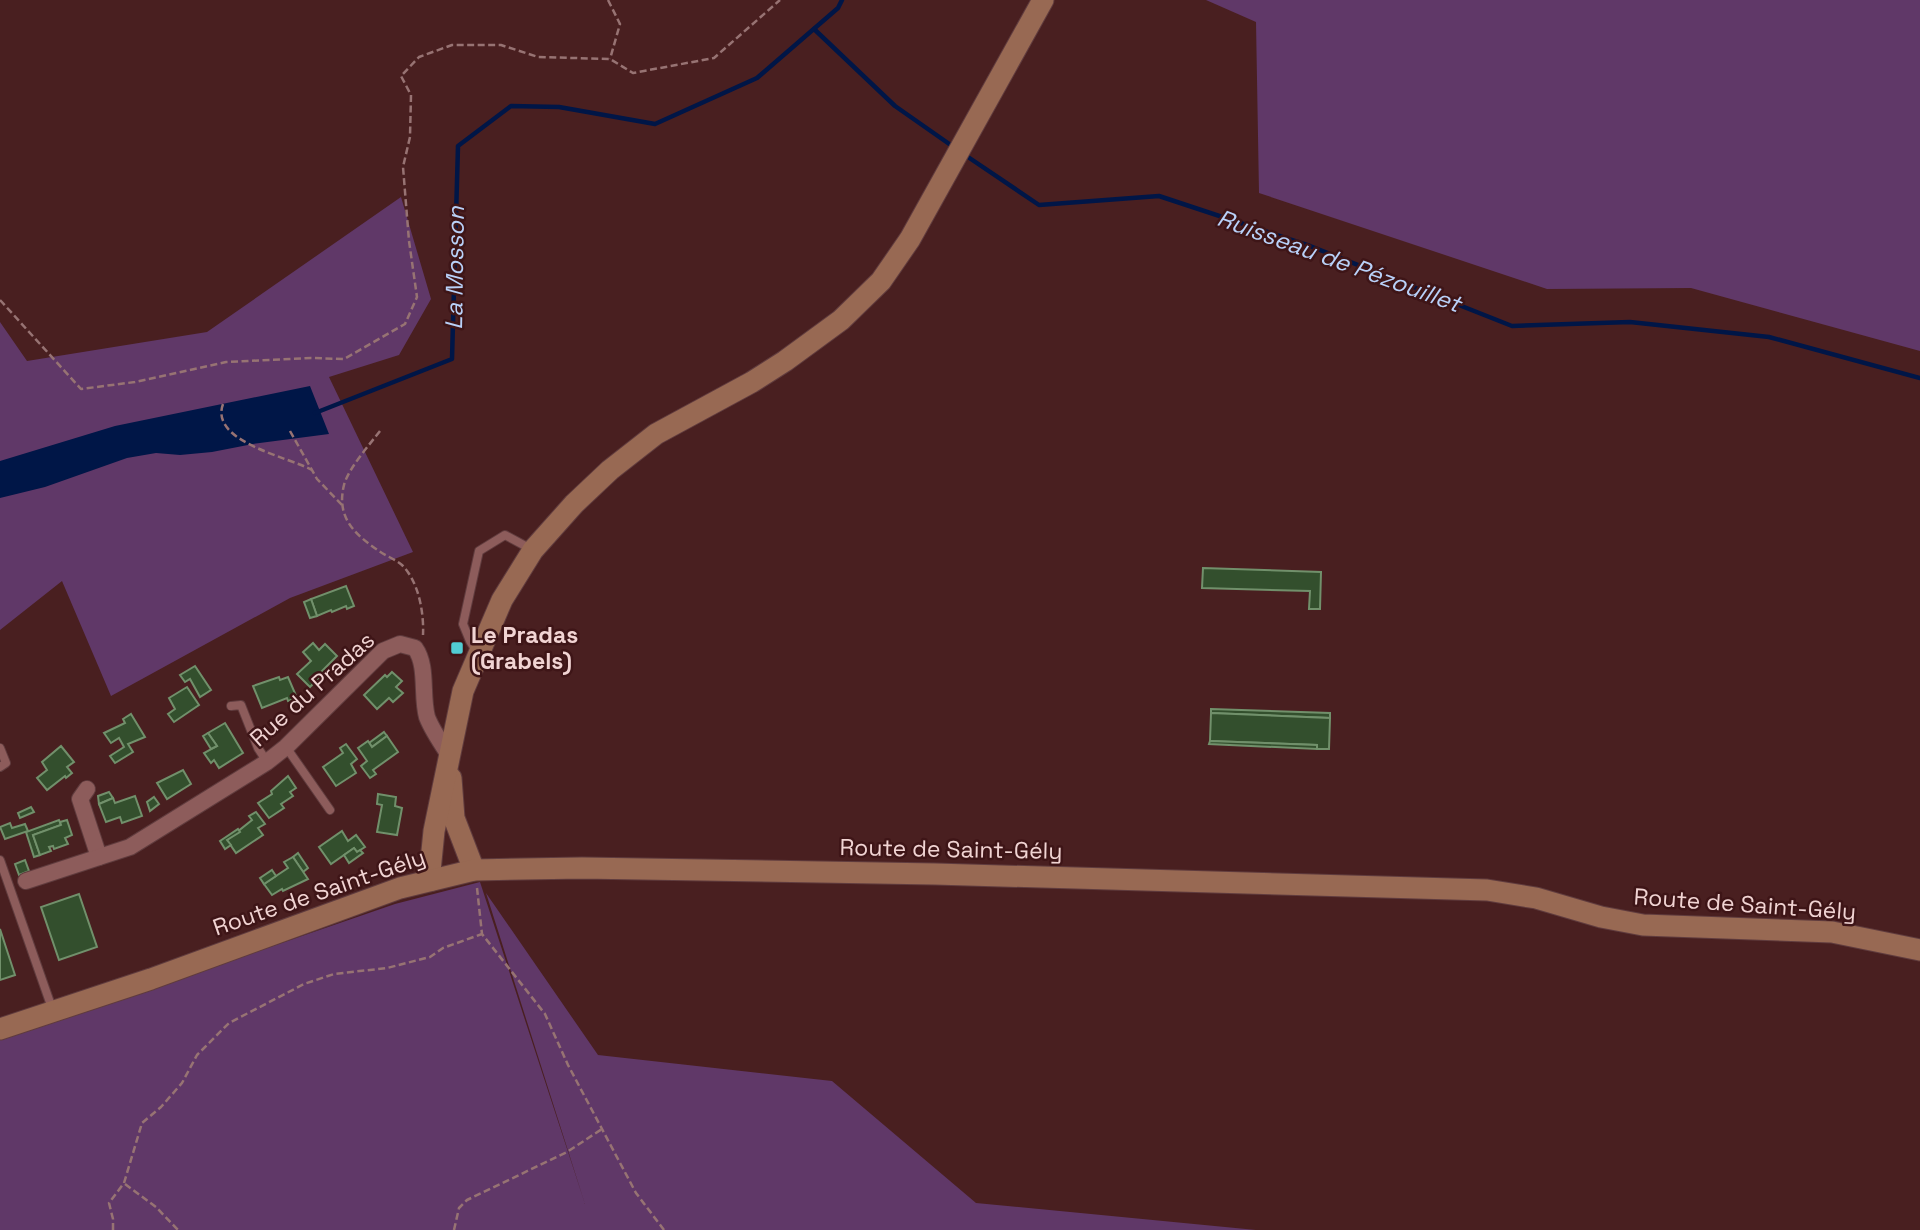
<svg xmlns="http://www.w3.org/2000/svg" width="1920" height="1230" font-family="'Space Grotesk',sans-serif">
<rect width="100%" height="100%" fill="#491f20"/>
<g fill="#603868">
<polygon points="1206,0 1920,0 1920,351 1691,288 1547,289 1259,193 1256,22"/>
<polygon points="401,197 431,299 399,355 329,377 413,552 290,598 111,696 62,581 0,630 0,322 27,361 207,332"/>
<polygon points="480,882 585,1204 486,893 598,1055 832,1081 976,1203 1256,1230 0,1230 0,1040 395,904"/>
</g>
<polygon fill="#001647" points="310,386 329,434 253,444 212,452 180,455 156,453 127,458 45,487 0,498 0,461 115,426"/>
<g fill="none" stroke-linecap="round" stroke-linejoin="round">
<g stroke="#001647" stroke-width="4.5">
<polyline points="814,29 895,106 955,148"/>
<polyline points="965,155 1039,205 1159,196 1310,246 1512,326 1630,322 1769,337 1920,378"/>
<polyline points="315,413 452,359 458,146 511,106 559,107 655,124 757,78 838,8 842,0"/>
</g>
</g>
<g fill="#334f2d" stroke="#71906b" stroke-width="2">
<polygon points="1203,568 1321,572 1320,609 1309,609 1310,591 1202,588"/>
<polygon points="346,586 354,606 347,609 346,606 332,612 331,610 317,616 311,599"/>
<polygon points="311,599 317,616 310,618 304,602"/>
<polygon points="313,643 319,650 325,644 337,656 322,671 324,673 310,687 297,674 311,661 303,652"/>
<polygon points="195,666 211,690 200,697 190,679 185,682 180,675"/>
<polygon points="392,672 402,681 396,687 403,693 393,702 389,698 377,709 364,695 385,675 387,677"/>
<polygon points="279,677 280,680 288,677 297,698 288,701 287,698 262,708 253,686"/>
<polygon points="187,687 199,705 174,722 168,714 175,709 169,698"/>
<polygon points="1211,709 1330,713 1330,718 1211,713"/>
<polygon points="1211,713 1330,718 1329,749 1317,749 1317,745 1210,741"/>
<polygon points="131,714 145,737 128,744 133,752 115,763 110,756 124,747 119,738 111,743 104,733 125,723 123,719"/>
<polygon points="225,723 243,753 219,768 214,760 211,763 204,753 217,746 208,733"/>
<polygon points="384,732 387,736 372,747 369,743"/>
<polygon points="208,733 217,746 211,749 203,736"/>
<polygon points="387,736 398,752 373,770 376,774 370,778 361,766 367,761 358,748 368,741 372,747"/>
<polygon points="1210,741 1317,745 1317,749 1209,744"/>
<polygon points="346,744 357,759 351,764 356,773 336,786 323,767 343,753 340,748"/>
<polygon points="61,746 74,762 67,767 72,773 66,778 65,776 47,790 37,778 47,770 42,762"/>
<polygon points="183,770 191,784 167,799 157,783"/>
<polygon points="288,776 296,788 290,792 293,796 281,804 284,808 269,818 258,803 272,794 271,791"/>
<polygon points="109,792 113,798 99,804 98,796"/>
<polygon points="378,794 396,797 395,806 402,808 397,835 377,832 382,805 377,804"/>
<polygon points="135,796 142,816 122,823 120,817 106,822 99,804 113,798 115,803"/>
<polygon points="154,797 159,804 150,811 147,802"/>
<polygon points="31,807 34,812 20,818 18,813"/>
<polygon points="256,812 265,824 258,828 263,835 236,853 227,840 252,820 249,816"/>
<polygon points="59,820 61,825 33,835 40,855 34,857 26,832"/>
<polygon points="67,820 72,835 65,838 68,844 54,849 53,846 49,847 51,851 40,855 33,835 61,825 60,822"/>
<polygon points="10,823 12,828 25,824 28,831 5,839 0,827"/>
<polygon points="238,829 240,832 227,840 231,845 225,849 220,841"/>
<polygon points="342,831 348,841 356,835 365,847 357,852 354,848 331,864 319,847"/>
<polygon points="354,848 357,852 360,850 363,853 349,863 344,855"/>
<polygon points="298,853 308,868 303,872 293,857"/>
<polygon points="293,857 308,879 283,891 282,889 272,895 264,884 288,868 284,862"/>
<polygon points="25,860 29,871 19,875 15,864"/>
<polygon points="272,870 276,876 264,884 260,878"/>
<polygon points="79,894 97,947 59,960 41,907"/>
<polygon points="0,929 15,975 0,980"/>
</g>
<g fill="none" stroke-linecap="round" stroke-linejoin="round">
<defs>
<g id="lane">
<polyline points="477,652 470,641 463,624 479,551 505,535 531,549"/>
<polyline points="231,706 241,705 258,748 267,762"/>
<polyline points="286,747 330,810"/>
<polyline points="0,748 6,763 0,767"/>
<polyline points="0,860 53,1011"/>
</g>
<g id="street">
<polyline points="87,789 80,799 99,857"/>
<path d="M 26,881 L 130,847 L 267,762 L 286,747 L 383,651 L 400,644 L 415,648 C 428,666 421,695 427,717 C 432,730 441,743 449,755"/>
</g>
<g id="secondary">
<polyline points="451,778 454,818 474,870"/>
<polyline points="432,880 430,871 434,831 463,691 502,600 533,550 574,504 610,470 656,434 752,382 785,361 841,320 881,281 910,239 1043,0"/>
<polyline points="0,1029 151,979 400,888 474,870 582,868 935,874 1487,890 1536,898 1601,917 1643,925 1832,932 1920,950"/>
</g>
</defs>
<use href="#lane" stroke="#603c3e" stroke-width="10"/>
<use href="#street" stroke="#603c3e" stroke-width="18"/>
<use href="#secondary" stroke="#603c3e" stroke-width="23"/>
<g stroke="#977373" stroke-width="2.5" stroke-dasharray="7 3.5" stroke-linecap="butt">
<polyline points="608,0 620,24 610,59"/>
<polyline points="0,300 81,389 135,382 226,362 311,358 344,359 405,324 417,297 409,241 403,167 410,137 411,95 401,76 419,57 452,45 501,45 538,57 610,59 633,73 714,58 780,0"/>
<path d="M 223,404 C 209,442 289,457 312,470"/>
<polyline points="290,431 317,479 343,506"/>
<path d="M 380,431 C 370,444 348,469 344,485 C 336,517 354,534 379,551 C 386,556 395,559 402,565 C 419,582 424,613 423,635"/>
<polyline points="477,888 482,934 545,1014 568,1065 636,1193 664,1230"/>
<polyline points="125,1184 156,1207 178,1230"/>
<polyline points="113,1230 113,1219 109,1203 124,1183 142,1123 161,1107 182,1083 197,1055 229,1023 304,984 334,974 387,968 430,957 443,948 482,934"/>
<polyline points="454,1230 459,1208 467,1200 567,1152 602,1129"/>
</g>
<use href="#lane" stroke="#8d5c5b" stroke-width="8"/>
<use href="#street" stroke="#8d5c5b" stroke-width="16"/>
<use href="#secondary" stroke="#986953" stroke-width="21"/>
</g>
<rect fill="#51ccd3" stroke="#3e1517" stroke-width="2.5" x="450" y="641" width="14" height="14" rx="3.5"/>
<g text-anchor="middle" stroke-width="5" stroke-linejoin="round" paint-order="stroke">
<g font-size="23" font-weight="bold" fill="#f1d4d3" stroke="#3e1517" text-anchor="start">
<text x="471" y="643">Le Pradas<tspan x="471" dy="26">(Grabels)</tspan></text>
</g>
<g font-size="23" fill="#f1d4d3" stroke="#3e1517">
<text transform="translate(312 689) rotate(-42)" y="8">Rue du Pradas</text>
<text transform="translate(951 849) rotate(1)" y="8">Route de Saint-Gély</text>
<text transform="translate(319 892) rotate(-19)" y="8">Route de Saint-Gély</text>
<text transform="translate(1745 904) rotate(4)" y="8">Route de Saint-Gély</text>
</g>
<g font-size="24" font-style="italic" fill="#b9d1f8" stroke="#3e1517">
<text transform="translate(1339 261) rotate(20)" y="8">Ruisseau de Pézouillet</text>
<text transform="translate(455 268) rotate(-89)" y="8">La Mosson</text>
</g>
</g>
</svg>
